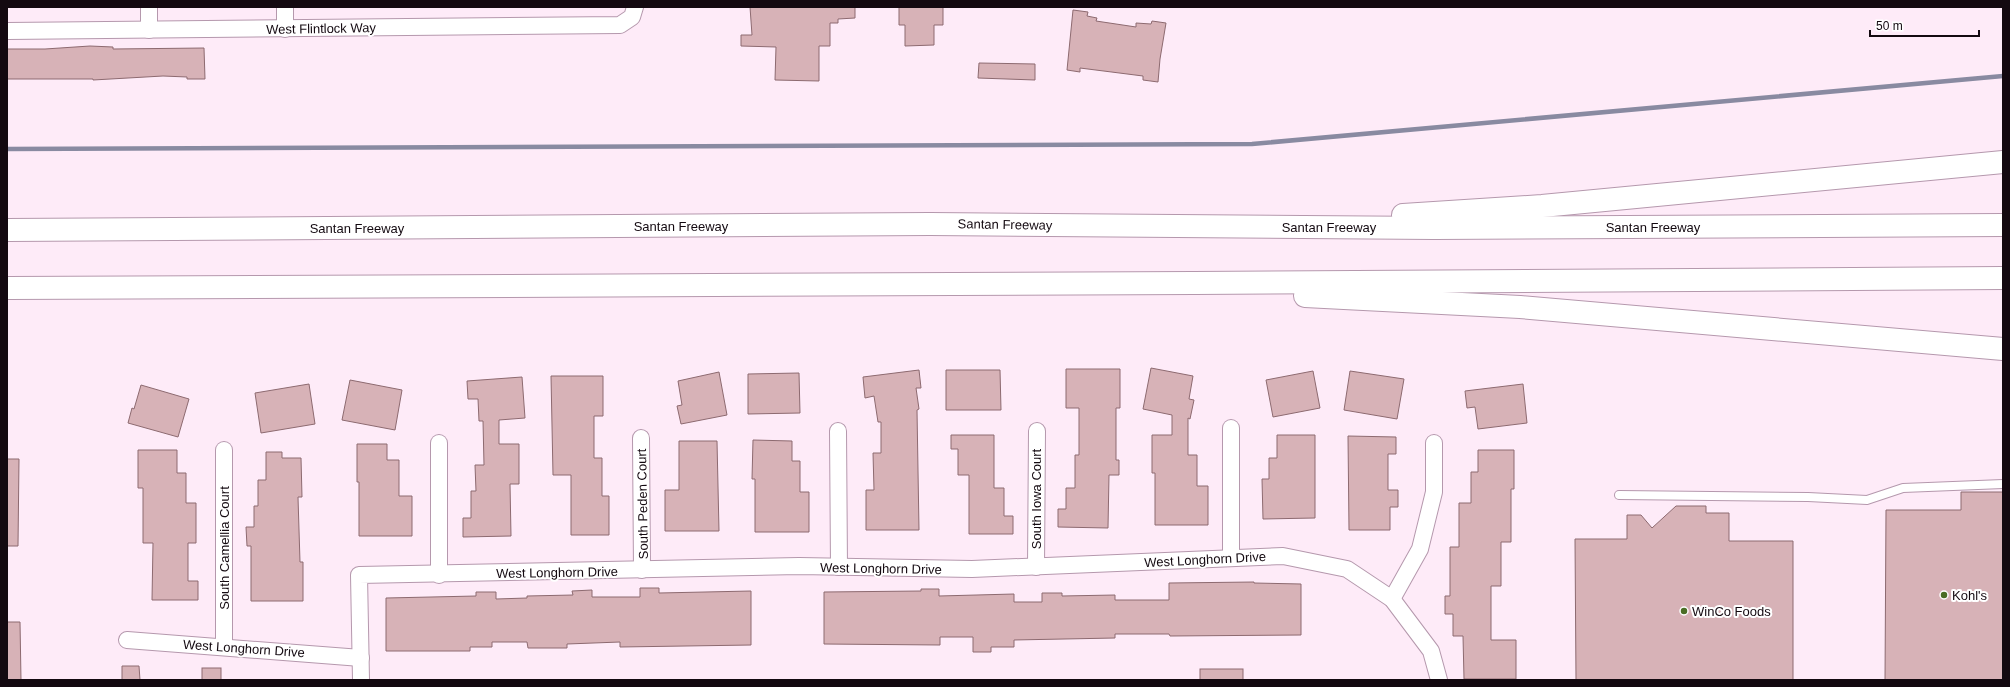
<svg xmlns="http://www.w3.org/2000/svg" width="2010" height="687" font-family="Arial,sans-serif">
<rect width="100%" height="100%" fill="#feebf8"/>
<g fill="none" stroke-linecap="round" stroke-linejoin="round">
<polyline stroke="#898aa1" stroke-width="4.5" points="7,149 1252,144 2003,76"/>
</g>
<g fill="#d7b2b7" stroke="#8d6a70">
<polygon points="750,7 855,7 855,18 838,19 838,23 830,23 830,46 819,46 819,81 775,80 776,47 741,46 741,35 752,35"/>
<polygon points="899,7 943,7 943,25 934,25 934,45 905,46 905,25 899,25"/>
<polygon points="1073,10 1088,12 1087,16 1097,18 1096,21 1136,27 1136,23 1151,24 1152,21 1166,23 1160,59 1158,82 1143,80 1143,76 1080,68 1080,72 1067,70"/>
<polygon points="90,46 113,47 113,49 204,48 205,79 187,79 187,77 163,76 93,80 93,79 7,79 7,49 45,49"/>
<polygon points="979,63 1035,64 1035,80 978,78"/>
<polygon points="1151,368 1193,376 1189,399 1194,400 1190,419 1188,418 1188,455 1197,455 1197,486 1208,486 1208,525 1155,525 1155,473 1152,473 1152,435 1172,435 1172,415 1143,409"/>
<polygon points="1066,369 1120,369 1120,408 1116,408 1116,460 1119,460 1119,475 1109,475 1108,528 1058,527 1058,509 1066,509 1066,488 1075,488 1075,455 1079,455 1079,408 1066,408"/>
<polygon points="919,370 921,388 916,388 919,409 917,410 919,530 866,530 866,490 874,490 873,453 881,453 881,422 878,422 874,396 865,398 863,377"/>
<polygon points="946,370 1000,370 1001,410 946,410"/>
<polygon points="1313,371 1320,408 1273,417 1266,380"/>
<polygon points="1350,371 1404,379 1397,419 1344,410"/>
<polygon points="719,372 727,415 681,424 677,406 682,405 678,381"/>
<polygon points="799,373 800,413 748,414 748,374"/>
<polygon points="551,376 603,376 603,416 594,416 594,458 602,458 602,496 609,496 609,535 571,535 571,475 553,475"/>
<polygon points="522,377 525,418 499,420 499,444 519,444 519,484 510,484 511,536 463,537 463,518 471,518 471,491 476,491 475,465 484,465 483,421 479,421 478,399 468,399 467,381"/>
<polygon points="350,380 402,390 395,430 342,420"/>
<polygon points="309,384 315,424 261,433 255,393"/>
<polygon points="1523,384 1527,423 1478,429 1475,407 1467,408 1465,391"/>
<polygon points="141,385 189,399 178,437 128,423 132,408 134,409"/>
<polygon points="951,435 994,435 994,488 1004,488 1004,516 1013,516 1013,534 969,534 969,475 958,475 958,449 951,449"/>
<polygon points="1277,435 1315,435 1315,518 1263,519 1262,479 1269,479 1269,458 1277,458"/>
<polygon points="1348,436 1396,437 1396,454 1388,454 1388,490 1398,490 1398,507 1390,507 1390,530 1349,530"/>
<polygon points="753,440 792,441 792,461 800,461 800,492 809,492 809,532 755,532 755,479 752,479"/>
<polygon points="679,441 717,441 719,531 665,531 665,490 679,490"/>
<polygon points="357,444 387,444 387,460 399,460 399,496 412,496 412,536 359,536 359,482 357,482"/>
<polygon points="138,450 177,450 177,473 186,473 186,503 196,503 196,543 188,543 188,581 198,581 198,600 152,600 153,543 143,543 143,488 138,488"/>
<polygon points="1478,450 1514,450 1514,489 1511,489 1511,542 1501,542 1501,586 1491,586 1491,640 1516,640 1516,679 1464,679 1463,636 1453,636 1453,614 1445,614 1445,596 1450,596 1450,547 1459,547 1459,503 1471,503 1471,472 1478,472"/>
<polygon points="266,452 282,452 282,458 301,458 302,497 298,497 300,562 303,562 303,601 251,601 251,546 247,546 246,527 254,527 254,506 258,506 258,480 266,480"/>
<polygon points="7,459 19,459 18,546 7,546"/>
<polygon points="1961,492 2003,492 2003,680 1885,680 1886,510 1961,510"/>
<polygon points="1676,506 1706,506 1706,513 1729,513 1729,541 1793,541 1793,680 1576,680 1575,539 1627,539 1627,515 1641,515 1652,528"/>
<polygon points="1254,582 1254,583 1301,584 1301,635 1170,636 1169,634 1115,634 1115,638 1014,640 1014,647 991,647 991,652 973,652 973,637 940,637 940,645 824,644 824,592 921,591 921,589 939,589 939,596 1014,594 1014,602 1042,602 1042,593 1062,593 1062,596 1115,595 1115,600 1169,600 1169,583"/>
<polygon points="640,588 659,588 659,593 751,591 751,645 620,647 620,642 567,644 567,648 528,648 527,642 492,642 492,647 470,647 470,651 386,651 386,598 476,596 476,592 496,592 496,599 527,598 527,596 573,595 572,591 592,590 592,597 640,597"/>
<polygon points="7,622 20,622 21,680 7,680"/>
<polygon points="122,666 139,666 140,680 122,680"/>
<rect x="202" y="668" width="19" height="12"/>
<rect x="1200" y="669" width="43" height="11"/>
</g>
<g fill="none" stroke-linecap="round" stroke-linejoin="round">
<defs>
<polyline id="service" points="1619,495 1808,497 1867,500 1903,488 2003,484"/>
<g id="minor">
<polyline points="149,7 149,30"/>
<polyline points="285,7 285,29"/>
<polyline points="7,31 620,25 632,17 635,7"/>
<polyline points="1231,428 1231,558"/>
<polyline points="838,431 839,567"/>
<polyline points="641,438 642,570"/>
<polyline points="439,443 439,575"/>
<polyline points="224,450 224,646"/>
<polyline points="1036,567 1037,431"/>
<polyline points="1392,599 1420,549 1434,492 1434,443"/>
<polyline points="127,640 361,658"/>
<polyline points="361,680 359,575 799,566 972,569 1283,556 1347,569 1392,599 1431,651 1439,680"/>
</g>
<g id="motorway">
<polyline points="1403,215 1542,206 2003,162"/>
<polyline points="7,230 930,224 1435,228 2003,225"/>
<polyline points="7,288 1194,283 2003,278"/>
<polyline points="1305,296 1520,307 2003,349"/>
</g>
</defs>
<use href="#service" stroke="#b598ad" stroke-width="10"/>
<use href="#minor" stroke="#b598ad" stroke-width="18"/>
<use href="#motorway" stroke="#b598ad" stroke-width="24"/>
<use href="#service" stroke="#fff" stroke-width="8"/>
<use href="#minor" stroke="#fff" stroke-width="16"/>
<use href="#motorway" stroke="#fff" stroke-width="22"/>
</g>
<g fill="#4a6d25" stroke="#fff" stroke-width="1.5">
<circle cx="1944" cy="595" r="4"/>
<circle cx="1684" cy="611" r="4"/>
</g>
<g text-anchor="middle" stroke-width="4" stroke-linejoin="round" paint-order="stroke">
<g font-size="13" fill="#130910" stroke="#fff">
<text transform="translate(321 28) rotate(-1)" y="5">West Flintlock Way</text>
<text transform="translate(1005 224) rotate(1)" y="5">Santan Freeway</text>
<text x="681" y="231">Santan Freeway</text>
<text x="1329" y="232">Santan Freeway</text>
<text x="1653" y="232">Santan Freeway</text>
<text x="357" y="233">Santan Freeway</text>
<text transform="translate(1036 499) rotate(-90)" y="5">South Iowa Court</text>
<text transform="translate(642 504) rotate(-91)" y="5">South Peden Court</text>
<text transform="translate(224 548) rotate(-90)" y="5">South Camellia Court</text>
<text transform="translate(1205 559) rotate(-3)" y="5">West Longhorn Drive</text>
<text transform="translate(881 568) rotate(1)" y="5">West Longhorn Drive</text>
<text transform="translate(557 572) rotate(-1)" y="5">West Longhorn Drive</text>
<text transform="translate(244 648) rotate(4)" y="5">West Longhorn Drive</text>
</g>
<g font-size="13" fill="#130910" stroke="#fff" text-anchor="start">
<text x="1952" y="600">Kohl's</text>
<text x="1692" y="616">WinCo Foods</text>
</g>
</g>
<rect width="2010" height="687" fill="none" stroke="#130910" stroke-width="16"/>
<path d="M1870 30v6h109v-6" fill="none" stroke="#130910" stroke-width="2"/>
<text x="1876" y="30" font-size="12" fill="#130910" stroke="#ffffff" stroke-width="3" paint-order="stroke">50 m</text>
</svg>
